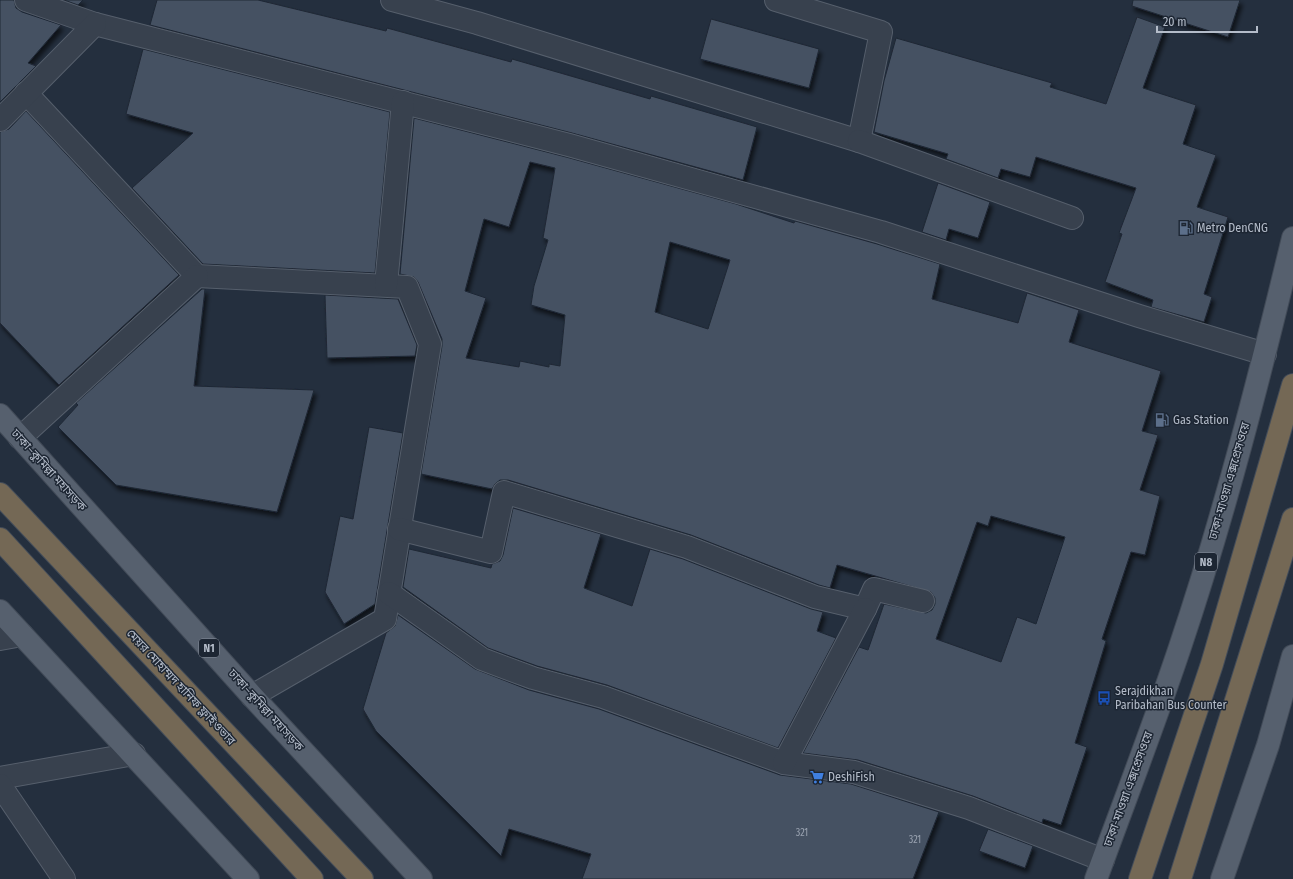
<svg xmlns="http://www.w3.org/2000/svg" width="1293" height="879" font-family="'Fira Sans Condensed','Noto Sans Bengali',sans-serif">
<defs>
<filter id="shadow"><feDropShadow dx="2.5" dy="4.5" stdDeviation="2" flood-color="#0009"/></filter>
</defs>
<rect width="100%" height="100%" fill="#242f3e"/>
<g fill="#455162" stroke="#1f2835" fill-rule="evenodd" filter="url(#shadow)">
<polygon points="0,0 14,0 16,8 22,12 61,25 28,63 36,66 0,102"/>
<polygon points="64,0 83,0 78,5"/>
<polygon points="157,0 258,0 386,31 387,28 511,62 512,59 650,99 651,96 757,127 743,180 572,133 150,25"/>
<polygon points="1133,0 1240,0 1228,37 1132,6"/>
<polygon points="1137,17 1165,27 1143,88 1196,105 1183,144 1216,155 1197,207 1228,217 1204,294 1212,297 1204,322 1151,307 1153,300 1105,282 1122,234 1119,233 1136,188 1036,157 1030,177 1001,169 998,178 946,159 948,154 874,132 884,81 896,38 1052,83 1050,87 1106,104"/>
<polygon points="711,19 819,49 809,88 700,59"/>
<polygon points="143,49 390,112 375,273 203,264 132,188 193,133 126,114"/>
<polygon points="26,111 179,275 59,385 0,323 0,132 9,129"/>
<path d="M 414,118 L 566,157 L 736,204 L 794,223 L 795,221 L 877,244 L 940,264 L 932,299 L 1018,323 L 1027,293 L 1079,310 L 1069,342 L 1161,371 L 1142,431 L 1158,435 L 1140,490 L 1160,496 L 1145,555 L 1131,552 L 1102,639 L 1106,641 L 1075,743 L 1087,747 L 1061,825 L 1043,819 L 1042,823 L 973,796 L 858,760 L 803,753 L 859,647 L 868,650 L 884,604 L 926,613 L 932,610 L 935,604 L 935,598 L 931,592 L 837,565 L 830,588 L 819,585 L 691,535 L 508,480 L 500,480 L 495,484 L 492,489 L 421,474 L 442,346 L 442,339 L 418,282 L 414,277 L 400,274 ZM 530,162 L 555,168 L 543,238 L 548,240 L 534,286 L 531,305 L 565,315 L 560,366 L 549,364 L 549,367 L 520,361 L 519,367 L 466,358 L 486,298 L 465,291 L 484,219 L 509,227 ZM 670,242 L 730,260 L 708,329 L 655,312 ZM 991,516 L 1065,537 L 1036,624 L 1017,617 L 1001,662 L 936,639 L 977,522 L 988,526 Z"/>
<polygon points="938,183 990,202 978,238 949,229 946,240 922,232"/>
<polygon points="202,289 205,289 194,386 314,390 277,512 116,485 58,427 78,405 76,403"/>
<polygon points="325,295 398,299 417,345 415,356 327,358"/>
<polygon points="369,427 403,433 375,604 344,624 325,592 340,516 353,519"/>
<polygon points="513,508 601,534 584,588 632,606 650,549 683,559 811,609 823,612 817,631 836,638 778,748 607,685 537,666 488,648 403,587 409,549 491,568 492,564 500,561 503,555"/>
<polygon points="398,615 475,669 529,690 599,709 780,775 851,784 939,812 913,879 582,879 591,854 509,829 501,856 376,731 363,709 386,633 395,626"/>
<polygon points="988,829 1033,846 1025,868 979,851"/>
</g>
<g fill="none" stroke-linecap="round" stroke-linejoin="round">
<defs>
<g id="minor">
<polyline points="26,0 95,24 569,145 881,232 1139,316 1265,354"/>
<polyline points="392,0 477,23 859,141 881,32 776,0"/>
<polyline points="26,93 197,276 407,287 430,344 385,619 252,696"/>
<polyline points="0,120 95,24"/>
<polyline points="859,141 1072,218"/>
<polyline points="386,285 403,102"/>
<polyline points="20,438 197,276"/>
<polyline points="399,529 491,552 504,492 687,547 815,597 865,609 874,589 923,601"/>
<polyline points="389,593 482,659 533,678 603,697 784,763 854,772 969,808 1103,860"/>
<polyline points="0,639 22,635"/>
<polyline points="784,763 865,609"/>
<polyline points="0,778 134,754"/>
<polyline points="0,785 64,879"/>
</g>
<g id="primary">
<polyline points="0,415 252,696 421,879"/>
<polyline points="0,611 248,879"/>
<path d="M 1096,879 C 1124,802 1154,725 1180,647 C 1225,513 1260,375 1293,238"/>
<polyline points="1222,879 1268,745 1293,656"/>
</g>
<g id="motorway">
<polyline points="0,494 362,879"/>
<polyline points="0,539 312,879"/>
<polyline points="1140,879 1212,664 1293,385"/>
<polyline points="1180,879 1293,519"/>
</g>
</defs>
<use href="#minor" stroke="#565f6c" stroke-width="24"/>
<use href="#primary" stroke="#414a57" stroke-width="24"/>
<use href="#motorway" stroke="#434c59" stroke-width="24"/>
<use href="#minor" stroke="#38414e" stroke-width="22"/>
<use href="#primary" stroke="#56606e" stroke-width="22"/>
<use href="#motorway" stroke="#746855" stroke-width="22"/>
</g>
<defs>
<symbol id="fuel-bare" viewBox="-9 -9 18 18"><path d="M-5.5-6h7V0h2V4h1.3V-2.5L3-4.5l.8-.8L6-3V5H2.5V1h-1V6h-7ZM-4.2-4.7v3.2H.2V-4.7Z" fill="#5c6f8a" stroke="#1d2633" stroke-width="2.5" paint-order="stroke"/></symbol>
<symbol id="bus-bare" viewBox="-9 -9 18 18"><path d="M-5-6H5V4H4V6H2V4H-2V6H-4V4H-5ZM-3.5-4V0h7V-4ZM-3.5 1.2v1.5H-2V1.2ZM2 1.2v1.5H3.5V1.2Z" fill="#1a4fb4" stroke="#1d2633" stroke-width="2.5" paint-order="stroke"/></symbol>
<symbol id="supermarket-bare" viewBox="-9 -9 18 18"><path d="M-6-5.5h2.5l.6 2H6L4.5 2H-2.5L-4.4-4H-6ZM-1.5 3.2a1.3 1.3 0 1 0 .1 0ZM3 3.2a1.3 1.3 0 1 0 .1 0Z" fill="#3f7fe0" stroke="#1d2633" stroke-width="2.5" paint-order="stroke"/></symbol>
</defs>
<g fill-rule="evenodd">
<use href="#fuel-bare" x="1176" y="218" width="20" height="20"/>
<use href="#fuel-bare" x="1152" y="410" width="20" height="20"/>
<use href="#bus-bare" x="1094" y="688" width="20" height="20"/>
<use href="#supermarket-bare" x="807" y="767" width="20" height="20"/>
</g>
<g text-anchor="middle" stroke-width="3" stroke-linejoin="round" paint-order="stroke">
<g font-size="10" fill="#98a1af">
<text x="802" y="836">321</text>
<text x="915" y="843">321</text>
</g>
<g fill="#1d2633" stroke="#878f9c" stroke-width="1">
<rect x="1195" y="553" width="22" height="18" rx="3"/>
<rect x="199" y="639" width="20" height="18" rx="3"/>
</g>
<g font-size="11" font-weight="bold" fill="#b4bcc9">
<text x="1206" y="566">N8</text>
<text x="209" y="652">N1</text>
</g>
<g font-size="12" fill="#b4bcc9" stroke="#1d2633" text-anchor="start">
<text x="1197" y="232">Metro DenCNG</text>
<text x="1173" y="424">Gas Station</text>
<text x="1115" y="695">Serajdikhan<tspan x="1115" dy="14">Paribahan Bus Counter</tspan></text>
<text x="828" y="781">DeshiFish</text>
</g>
<g font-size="12" fill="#b4bcc9" stroke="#1d2633">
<text transform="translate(49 470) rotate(48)" y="4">ঢাকা–কুমিল্লা মহাসড়ক</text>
<text transform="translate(1229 481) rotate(-74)" y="4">ঢাকা-মাওয়া এক্সপ্রেসওয়ে</text>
<text transform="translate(181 687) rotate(47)" y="4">মেয়র মোহাম্মদ হানিফ ফ্লাইওভার</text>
<text transform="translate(266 710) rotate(48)" y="4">ঢাকা–কুমিল্লা মহাসড়ক</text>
<text transform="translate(1128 789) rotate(-70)" y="4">ঢাকা-মাওয়া এক্সপ্রেসওয়ে</text>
</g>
</g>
<path d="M1157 26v6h100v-6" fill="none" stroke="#b4bcc9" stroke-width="2"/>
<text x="1163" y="26" font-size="12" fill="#b4bcc9" stroke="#1d2633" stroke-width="3" paint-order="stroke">20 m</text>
</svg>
